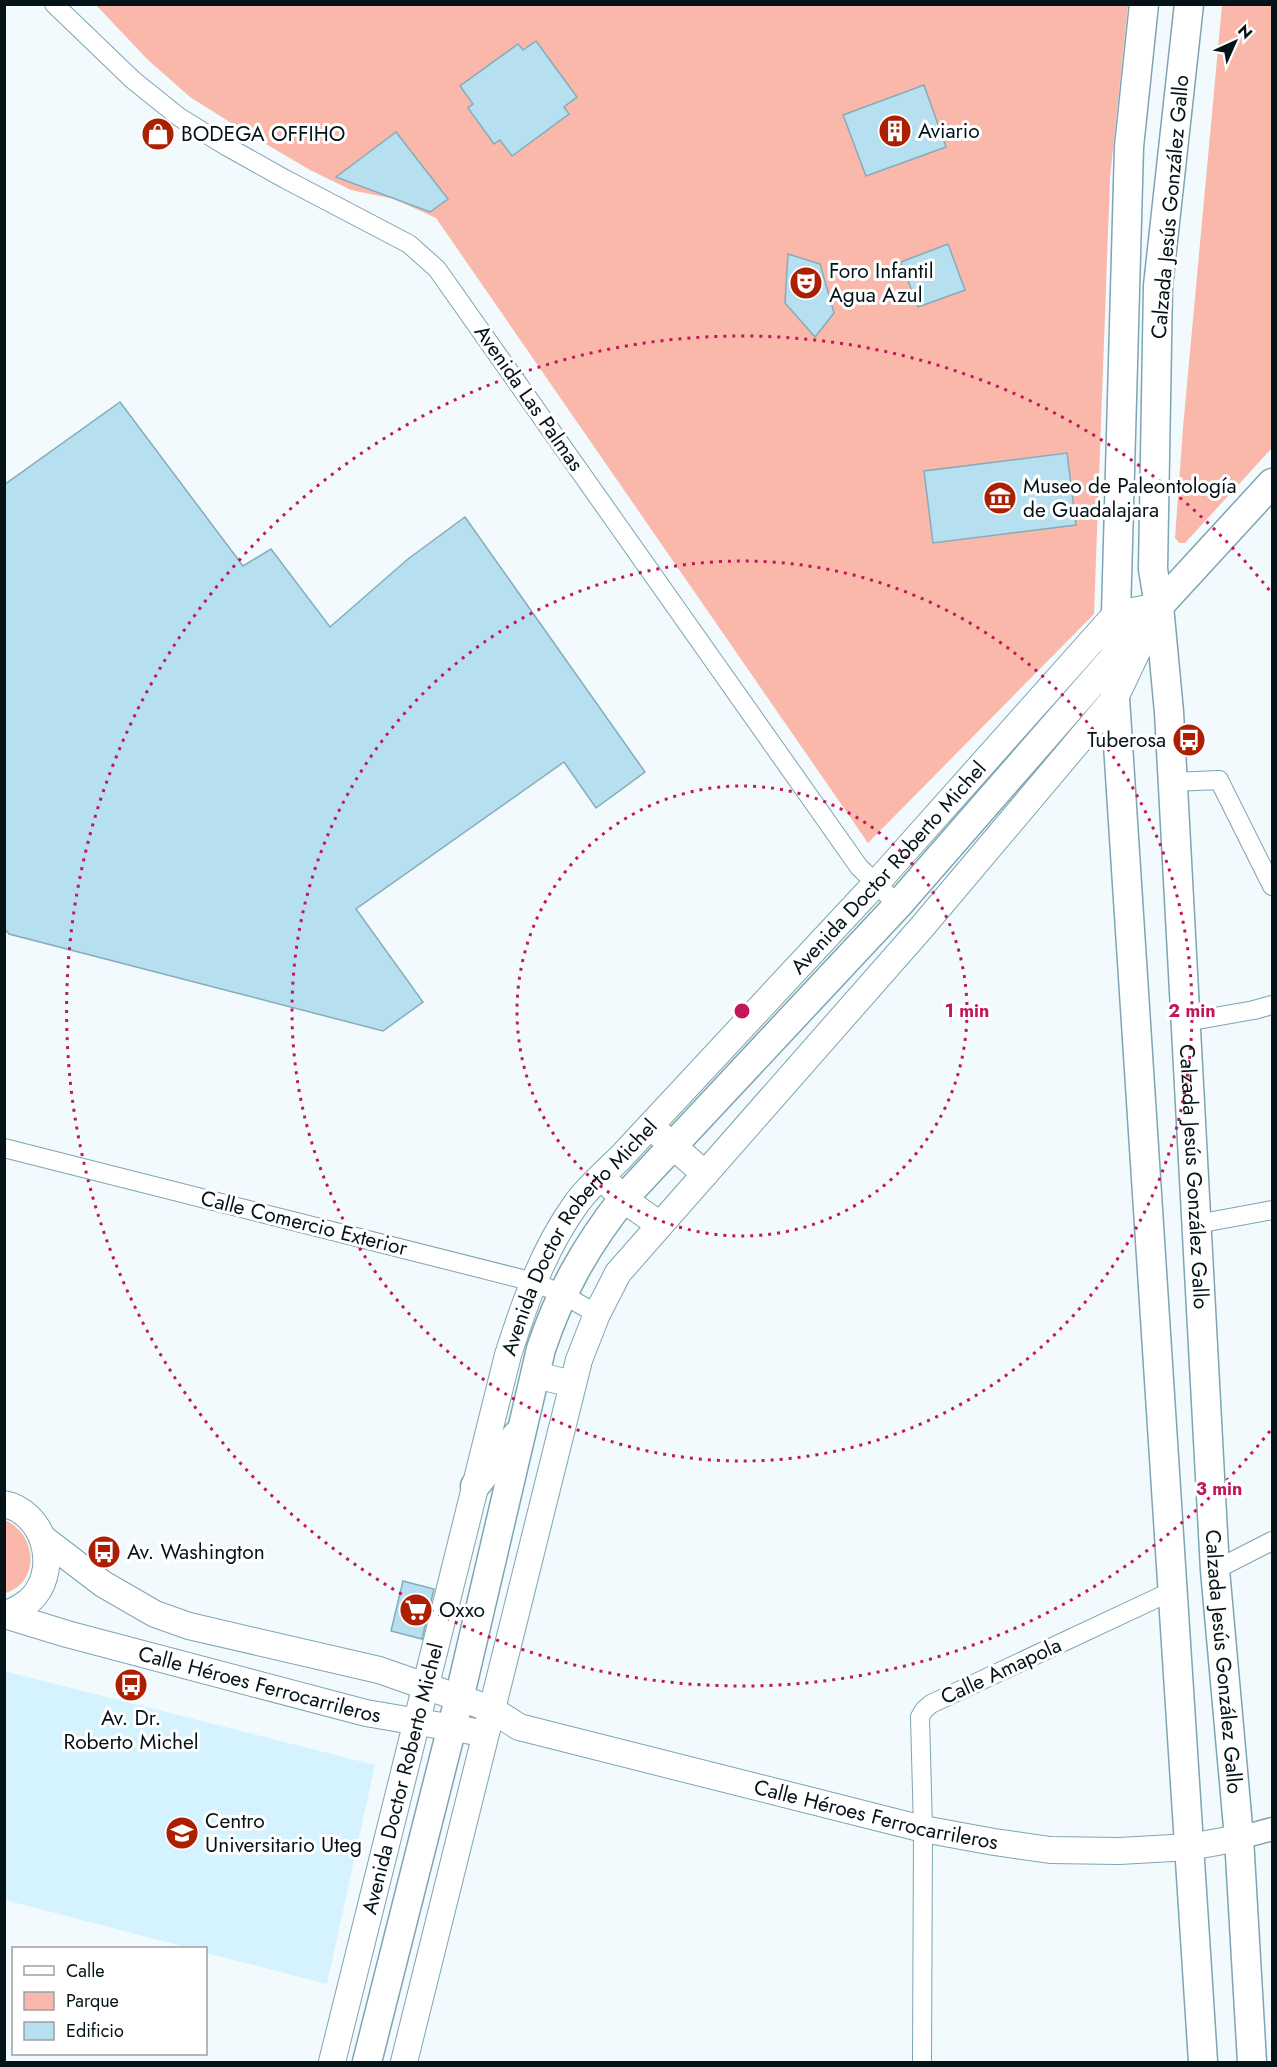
<svg xmlns="http://www.w3.org/2000/svg" width="1277" height="2067" font-family="Jost,sans-serif">
<rect width="100%" height="100%" fill="#f2fafd"/>
<polygon fill="#d5f3fe" points="4,1671 375,1765 327,1984 206,1953 206,1948 189,1948 5,1900"/>
<g fill="#fab8aa">
<polygon points="96,5 1128,5 1110,178 1094,614 868,843 436,218 394,199 351,190 310,170 244,131 190,97 147,59"/>
<polygon points="1222,5 1272,5 1272,448 1185,543 1179,543 1175,538 1183,428"/>
<path d="M 5,1520 C 38,1535 40,1583 5,1593 Z"/>
</g>
<g fill="#b6e0ef" stroke="#84acba" stroke-width="1.5">
<polygon points="536,41 577,97 564,107 569,114 512,156 500,140 494,144 468,108 473,104 460,86 518,44 523,50"/>
<polygon points="924,85 946,147 866,176 843,115"/>
<polygon points="396,132 448,199 430,212 336,177"/>
<polygon points="948,244 965,290 918,307 901,262"/>
<polygon points="788,254 820,264 834,313 815,337 785,303"/>
<polygon points="120,402 243,566 271,549 330,627 408,559 465,517 645,772 596,808 564,762 356,909 423,1002 383,1031 9,934 4,928 4,485"/>
<polygon points="1067,453 1076,525 933,543 924,471"/>
<polygon points="403,1581 434,1589 422,1639 391,1631"/>
</g>
<g fill="none" stroke-linecap="round" stroke-linejoin="round">
<defs>
<g id="minor">
<polyline points="54,4 133,80 179,117 226,146 285,179 409,244 437,269 859,867 898,905"/>
<polyline points="1173,782 1219,780 1272,886"/>
<polyline points="1186,1022 1254,1010 1272,1005"/>
<polyline points="4,1148 534,1282 562,1294 597,1314"/>
<polyline points="1197,1224 1272,1210"/>
<polyline points="1215,1570 1272,1541"/>
<polyline points="922,2062 923,1829 920,1717 924,1710 931,1704 1172,1591"/>
</g>
<polyline id="tertiary" points="1239,1838 1272,1829"/>
<g id="secondary">
<polyline points="657,1132 705,1174"/>
<polyline points="610,1185 623,1199 660,1225"/>
<polyline points="535,1375 573,1384"/>
<path d="M 4,1504 C 43,1512 59,1564 35,1595 C 27,1605 16,1610 4,1615"/>
<path id="s1" d="M 44,1539 L 103,1584 L 155,1614 L 189,1626 L 379,1670 L 491,1709 L 519,1727 L 923,1829 L 994,1842 L 1050,1850 L 1119,1851 L 1190,1847 L 1239,1838"/>
<path id="s2" d="M 5,1615 L 67,1634 L 366,1713 L 471,1731"/>
<path id="s3" d="M 332,2062 L 508,1355 C 525,1302 543,1250 576,1204 C 588,1187 606,1172 621,1157 L 880,879 L 1116,614 L 1159,606"/>
<polyline points="404,2062 579,1360 597,1314 618,1273 922,927 1115,698 1150,624"/>
</g>
<g id="primary">
<polyline points="1144,4 1129,147 1116,614 1115,698 1203,2062"/>
<path id="s4" d="M 1189,4 L 1158,286 L 1153,569 L 1159,606 L 1169,712 L 1215,1570 L 1239,1838 L 1252,2062"/>
<polyline points="475,1486 517,1435"/>
<path d="M 367,2062 L 459,1699 L 541,1349 C 560,1292 586,1246 623,1199 L 898,905 L 1159,606 L 1272,483"/>
</g>
</defs>
<use href="#minor" stroke="#7da5b3" stroke-width="20"/>
<use href="#tertiary" stroke="#7da5b3" stroke-width="25"/>
<use href="#secondary" stroke="#7da5b3" stroke-width="28"/>
<use href="#primary" stroke="#7da5b3" stroke-width="31"/>
<use href="#minor" stroke="#fff" stroke-width="18"/>
<use href="#tertiary" stroke="#fff" stroke-width="22"/>
<use href="#secondary" stroke="#fff" stroke-width="26"/>
<use href="#primary" stroke="#fff" stroke-width="28"/>
</g>
<g fill="none" stroke="#c2185b" stroke-width="3" stroke-dasharray="3 6">
<circle cx="742" cy="1011" r="225"/>
<circle cx="742" cy="1011" r="450"/>
<path d="M1270 1431A675 675 0 1 1 1270 591"/>
</g>
<defs>
<symbol id="building-disc" viewBox="-11 -11 22 22"><circle r="9.5" fill="#ad1f03" stroke="#fff"/><path d="M-4-6H4V6H1V3H-1V6H-4ZM-2.5-4.3h1.7v1.8h-1.7ZM.8-4.3h1.7v1.8H.8ZM-2.5-1h1.7V.8h-1.7ZM.8-1h1.7V.8H.8Z" fill="#fff"/></symbol>
<symbol id="shop-disc" viewBox="-11 -11 22 22"><circle r="9.5" fill="#ad1f03" stroke="#fff"/><path d="M-5-2.5h2.3a2.7 3.5 0 0 1 5.4 0H5L5.5 6h-11ZM-1.5-2.5h3a1.5 2.3 0 0 0-3 0Z" fill="#fff"/></symbol>
<symbol id="theatre-disc" viewBox="-11 -11 22 22"><circle r="9.5" fill="#ad1f03" stroke="#fff"/><path d="M-5-5.5Q0-4 5-5.5V0Q5 5 0 6Q-5 5-5 0ZM-3.3-2.5H-1v1.5H-3.3ZM1-2.5H3.3v1.5H1ZM-2.8 1Q0 5.5 2.8 1Z" fill="#fff"/></symbol>
<symbol id="museum-disc" viewBox="-11 -11 22 22"><circle r="9.5" fill="#ad1f03" stroke="#fff"/><path d="M0-6L6-3V-2H-6V-3ZM-5-1h2V3h-2ZM-1-1h2V3h-2ZM3-1h2V3H3ZM-6 4H6V6H-6Z" fill="#fff"/></symbol>
<symbol id="bus-disc" viewBox="-11 -11 22 22"><circle r="9.5" fill="#ad1f03" stroke="#fff"/><path d="M-5-6H5V4H4V6H2V4H-2V6H-4V4H-5ZM-3.5-4V0h7V-4ZM-3.5 1.2v1.5H-2V1.2ZM2 1.2v1.5H3.5V1.2Z" fill="#fff"/></symbol>
<symbol id="supermarket-disc" viewBox="-11 -11 22 22"><circle r="9.5" fill="#ad1f03" stroke="#fff"/><path d="M-6-5.5h2.5l.6 2H6L4.5 2H-2.5L-4.4-4H-6ZM-1.5 3.2a1.3 1.3 0 1 0 .1 0ZM3 3.2a1.3 1.3 0 1 0 .1 0Z" fill="#fff"/></symbol>
<symbol id="university-disc" viewBox="-11 -11 22 22"><circle r="9.5" fill="#ad1f03" stroke="#fff"/><path d="M0-5L7-2L0 1L-7-2ZM-4 1L0 2.5L4 1V4Q0 6-4 4Z" fill="#fff"/></symbol>
</defs>
<g fill-rule="evenodd">
<use href="#building-disc" x="876" y="112" width="38" height="38"/>
<use href="#shop-disc" x="139" y="115" width="38" height="38"/>
<use href="#theatre-disc" x="787" y="264" width="38" height="38"/>
<use href="#museum-disc" x="981" y="479" width="38" height="38"/>
<use href="#bus-disc" x="1170" y="721" width="38" height="38"/>
<use href="#bus-disc" x="85" y="1533" width="38" height="38"/>
<use href="#supermarket-disc" x="397" y="1591" width="38" height="38"/>
<use href="#bus-disc" x="112" y="1666" width="38" height="38"/>
<use href="#university-disc" x="163" y="1814" width="38" height="38"/>
</g>
<g text-anchor="middle" stroke-width="6" stroke-linejoin="round" paint-order="stroke">
<g font-size="21" fill="#041318" stroke="#fff" text-anchor="start">
<text x="918" y="138">Aviario</text>
<text x="181" y="141">BODEGA OFFIHO</text>
<text x="829" y="278">Foro Infantil<tspan x="829" dy="24">Agua Azul</tspan></text>
<text x="1023" y="493">Museo de Paleontología<tspan x="1023" dy="24">de Guadalajara</tspan></text>
<text x="1166" y="747" text-anchor="end">Tuberosa</text>
<text x="127" y="1559">Av. Washington</text>
<text x="439" y="1617">Oxxo</text>
<text x="131" y="1725" text-anchor="middle">Av. Dr.<tspan x="131" dy="24">Roberto Michel</tspan></text>
<text x="205" y="1828">Centro<tspan x="205" dy="24">Universitario Uteg</tspan></text>
</g>
<g font-size="21" fill="#041318" stroke="#fff">
<text transform="translate(1170 207) rotate(-85)" y="7">Calzada Jesús González Gallo</text>
<text transform="translate(529 398) rotate(55)" y="7">Avenida Las Palmas</text>
<text dy="7" stroke="none"><textPath href="#s3" startOffset="1354">Avenida Doctor Roberto Michel</textPath></text>
<text dy="7" stroke="none"><textPath href="#s4" startOffset="1176">Calzada Jesús González Gallo</textPath></text>
<text transform="translate(304 1223) rotate(14)" y="7">Calle Comercio Exterior</text>
<text dy="7" stroke="none"><textPath href="#s3" startOffset="868">Avenida Doctor Roberto Michel</textPath></text>
<text dy="7" stroke="none"><textPath href="#s4" startOffset="1662">Calzada Jesús González Gallo</textPath></text>
<text transform="translate(1001 1671) rotate(-25)" y="7">Calle Amapola</text>
<text dy="7" stroke="none"><textPath href="#s2" startOffset="264">Calle Héroes Ferrocarrileros</textPath></text>
<text dy="7" stroke="none"><textPath href="#s3" startOffset="292">Avenida Doctor Roberto Michel</textPath></text>
<text dy="7" stroke="none"><textPath href="#s1" startOffset="885">Calle Héroes Ferrocarrileros</textPath></text>
</g>
</g>
<circle cx="742" cy="1011" r="9" fill="#c2185b" stroke="#fff" stroke-width="3"/>
<g font-size="18" text-anchor="middle" font-weight="bold" fill="#c2185b" stroke="#fff" stroke-width="6" stroke-linejoin="round" paint-order="stroke">
<text x="967" y="1017">1 min</text>
<text x="1192" y="1017">2 min</text>
<text x="1219" y="1495">3 min</text>
</g>
<rect width="1277" height="2067" fill="none" stroke="#041318" stroke-width="12"/>
<rect x="12" y="1947" width="195" height="108" fill="#ffffff" stroke="#9ba1a3" stroke-width="1.5"/>
<rect x="24" y="1966" width="30" height="9" fill="#ffffff" stroke="#9ba1a3" stroke-width="1.5"/>
<text x="66" y="1977" font-size="18" fill="#041318">Calle</text>
<rect x="24" y="1992" width="30" height="18" fill="#fab8aa" stroke="#9ba1a3" stroke-width="1.5"/>
<text x="66" y="2007" font-size="18" fill="#041318">Parque</text>
<rect x="24" y="2022" width="30" height="18" fill="#b6e0ef" stroke="#9ba1a3" stroke-width="1.5"/>
<text x="66" y="2037" font-size="18" fill="#041318">Edificio</text>
<g transform="translate(1235 42) rotate(45)" stroke="#ffffff" stroke-width="4.5" paint-order="stroke">
<path d="M0-4.5L10 22L0 15L-10 22Z" fill="#041318"/>
<text y="-9" font-size="16" font-weight="bold" text-anchor="middle" fill="#041318">N</text>
</g>
</svg>
